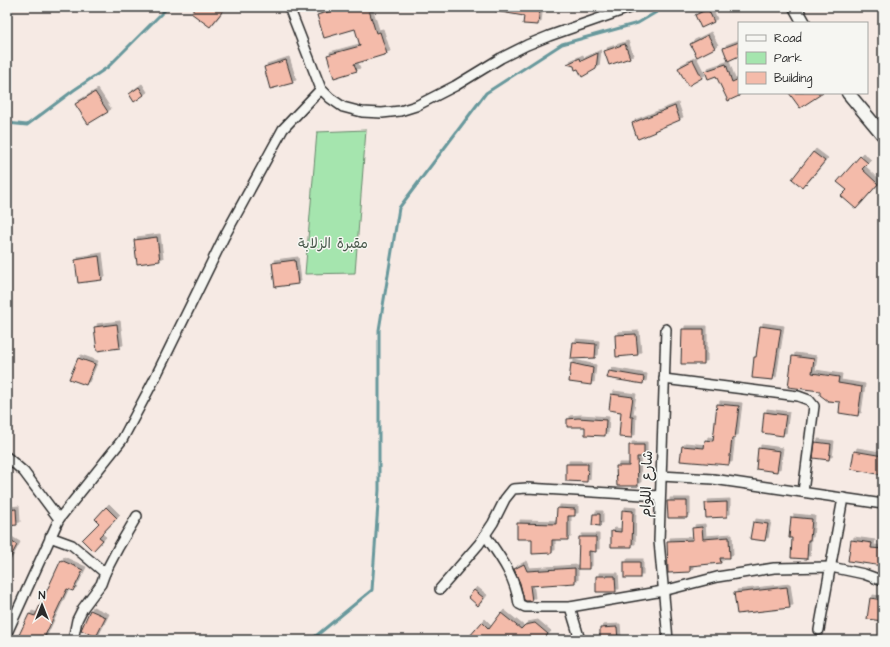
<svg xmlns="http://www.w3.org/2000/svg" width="890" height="647" font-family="'Architects Daughter','Playpen Sans Arabic',sans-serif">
<defs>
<filter id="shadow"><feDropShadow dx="3" dy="-3" stdDeviation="0" flood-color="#0004"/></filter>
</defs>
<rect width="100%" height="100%" fill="#f6eae4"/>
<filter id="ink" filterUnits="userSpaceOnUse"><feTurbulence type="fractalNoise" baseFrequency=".025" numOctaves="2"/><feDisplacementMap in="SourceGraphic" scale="8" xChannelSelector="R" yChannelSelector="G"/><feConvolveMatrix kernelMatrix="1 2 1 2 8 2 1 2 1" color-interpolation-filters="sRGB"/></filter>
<g filter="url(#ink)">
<polygon fill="#a5e5ae" stroke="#68886c" points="366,130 355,273 305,274 317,132"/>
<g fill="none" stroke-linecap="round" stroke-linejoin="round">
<g stroke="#67989c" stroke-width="3">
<polyline points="7,123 27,125 74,90 108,67 168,7"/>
<polyline points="311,640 372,590 379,490 379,330 399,208 486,93 562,44 638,23 665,7"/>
</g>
</g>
<g fill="#f4bbaa" stroke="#2b2b2b" filter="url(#shadow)">
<polygon points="196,7 226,7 210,27 191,13"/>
<polygon points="345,7 368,7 376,33 380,32 387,54 354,64 357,71 334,78 327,55 360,46 355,29 324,38 317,15"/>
<polygon points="495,7 540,7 538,25 523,24 524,16 495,11"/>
<polygon points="708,9 714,22 701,28 695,15"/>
<polygon points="708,35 715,48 697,57 690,44"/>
<polygon points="739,42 739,56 728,61 723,48"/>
<polygon points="625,44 630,58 609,65 604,51"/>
<polygon points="598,53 596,69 582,77 578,69 575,70 574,66 567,64 580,58 581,61"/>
<polygon points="286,60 293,83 270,89 264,67"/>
<polygon points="693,60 702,78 688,86 678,68"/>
<polygon points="726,64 732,82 739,79 739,96 728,101 716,76 708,79 705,71"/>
<polygon points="139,87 144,95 134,102 129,94"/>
<polygon points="95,92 108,112 88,124 75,104"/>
<polygon points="789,93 823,93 800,108"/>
<polygon points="675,106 680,120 654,131 655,132 638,139 637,138 632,123"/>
<polygon points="813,152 825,161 806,184 805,183 802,187 792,179"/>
<polygon points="860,156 868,163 862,169 878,184 856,209 841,196 847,190 837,182"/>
<polygon points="157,237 160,261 137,264 134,240"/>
<polygon points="99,256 102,280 78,283 75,260"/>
<polygon points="295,260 298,284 275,287 272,263"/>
<polygon points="117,324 120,348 97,351 94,327"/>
<polygon points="760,326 781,329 773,380 752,378 754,357 756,357"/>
<polygon points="682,329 704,329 704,364 681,364"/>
<polygon points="636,334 638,355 616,357 615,335"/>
<polygon points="573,342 596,344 595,358 571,359"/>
<polygon points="792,356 814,359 812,373 839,377 838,383 862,387 858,416 839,413 840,402 828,401 820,395 820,391 788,387"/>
<polygon points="78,358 95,364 86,385 69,379"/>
<polygon points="571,363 593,368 591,385 569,382"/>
<polygon points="609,371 644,377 643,384 607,378"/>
<polygon points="611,394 633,397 630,417 633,417 632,438 619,437 621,412 609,410"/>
<polygon points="717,404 739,406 735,438 732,438 729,465 680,461 682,446 704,448 705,440 713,441"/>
<polygon points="764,412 786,415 783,436 762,433"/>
<polygon points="578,418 606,420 605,436 585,435 585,427 567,427 567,419"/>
<polygon points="815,442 831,444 829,460 813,458"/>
<polygon points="629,445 644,445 644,457 637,457 638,486 617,486 616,466 629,466"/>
<polygon points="758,448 780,451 777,472 756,469"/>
<polygon points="854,451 883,456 883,475 851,469"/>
<polygon points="566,464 588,464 587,482 566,481"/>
<polygon points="667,501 687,501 687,518 668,518"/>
<polygon points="727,502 727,517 706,518 705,503"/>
<polygon points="106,507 117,518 99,537 103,540 93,551 82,540 99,523 95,519"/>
<polygon points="557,508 575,509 575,516 568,516 568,540 552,540 552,553 532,554 532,539 517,539 517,523 556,524"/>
<polygon points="16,509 17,525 7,526 7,510"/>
<polygon points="622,510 633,511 632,547 611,547 611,531 621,532"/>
<polygon points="593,514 600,514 600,526 592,525"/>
<polygon points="791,517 812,519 810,540 808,540 807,559 791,558 792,538 789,538"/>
<polygon points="753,522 768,524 765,541 750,539"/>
<polygon points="702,527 703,539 729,537 730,558 720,558 721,563 690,566 690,572 668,573 667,541 693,540 692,528"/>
<polygon points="579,537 596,537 596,552 589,551 589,569 578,569"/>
<polygon points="7,539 17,545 7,564"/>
<polygon points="851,540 872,543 871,548 883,549 883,566 848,561"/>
<polygon points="61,560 83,570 73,591 67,589 43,640 30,640 19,635 29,614 35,616"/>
<rect x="624" y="562" width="16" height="16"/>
<polygon points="524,564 527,571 575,568 575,583 530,586 532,601 526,601 524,600 520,583 514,569"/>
<polygon points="596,576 615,576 616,592 596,592"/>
<polygon points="787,587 790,608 737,614 734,593"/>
<polygon points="474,590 484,598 478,606 468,597"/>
<polygon points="870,598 883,600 883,621 867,619"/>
<polygon points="90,610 106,617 96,637 81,630"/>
<polygon points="501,613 521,629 525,625 535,623 548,634 543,640 473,640 469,637 482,622 489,629"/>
<polygon points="617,627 618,640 600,640 600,628"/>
</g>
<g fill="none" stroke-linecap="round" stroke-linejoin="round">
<defs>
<g id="minor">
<polyline points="289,7 321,89 330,98 343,107 362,112 382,113 400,111 416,106 455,86 501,58 527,45 549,36 632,7"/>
<polyline points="666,329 659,541 668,640"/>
<polyline points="664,379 798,396 809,400 814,406 803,492"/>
<polyline points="7,457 24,472 59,519"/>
<polyline points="661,476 713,479 883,504"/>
<path d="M 485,535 C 501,558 515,576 519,604 L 525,607 L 570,607 L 663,591 L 717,577 L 774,568 L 831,567 L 864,574 L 883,581"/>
<polyline points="50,537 72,545 105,573"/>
<polyline points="440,589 479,544 493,523 505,499 513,489 527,488 660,496"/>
<polyline points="570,607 580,640"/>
<polyline points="819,630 843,498"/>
<polyline points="7,633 59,519 122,440 154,380 224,237 283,129 321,89"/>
<polyline points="73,640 77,620 83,608 101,584 105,573 118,548 137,516"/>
</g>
<g id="secondary">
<polyline points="795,7 804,23"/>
<polyline points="848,93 883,135"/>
</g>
</defs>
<use href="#minor" stroke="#2b2b2b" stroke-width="12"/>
<use href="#secondary" stroke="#2b2b2b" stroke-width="15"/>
<use href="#minor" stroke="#f6f6f2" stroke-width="9"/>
<use href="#secondary" stroke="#f6f6f2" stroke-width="12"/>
</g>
</g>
<g text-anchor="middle" stroke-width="3" stroke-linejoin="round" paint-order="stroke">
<g font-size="14" fill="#4a5a4c" stroke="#f6f6f2">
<text x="333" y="248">مقبرة الزلابة</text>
</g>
<g font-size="14" fill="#2b2b2b" stroke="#f6f6f2">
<text transform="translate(646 484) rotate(-88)" y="5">شارع اللوام</text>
</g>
</g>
<rect width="890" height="647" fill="none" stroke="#f6f6f2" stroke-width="24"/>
<rect x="12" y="12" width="866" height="623" fill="none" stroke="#2b2b2b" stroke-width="1.5" filter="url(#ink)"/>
<rect x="738" y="22" width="130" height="72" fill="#f6f6f2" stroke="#a5a5a2"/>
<rect x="746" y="35" width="20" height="6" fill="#f6f6f2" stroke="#a5a5a2"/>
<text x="774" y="42" font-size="12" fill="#2b2b2b">Road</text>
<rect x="746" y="52" width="20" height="12" fill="#a5e5ae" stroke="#a5a5a2"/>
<text x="774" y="62" font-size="12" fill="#2b2b2b">Park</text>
<rect x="746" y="72" width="20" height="12" fill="#f4bbaa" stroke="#a5a5a2"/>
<text x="774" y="82" font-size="12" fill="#2b2b2b">Building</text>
<g transform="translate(42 605)" stroke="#f6f6f2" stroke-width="3" paint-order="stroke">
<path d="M0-3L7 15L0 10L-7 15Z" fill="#2b2b2b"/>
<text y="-6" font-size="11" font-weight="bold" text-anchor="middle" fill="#2b2b2b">N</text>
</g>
</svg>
